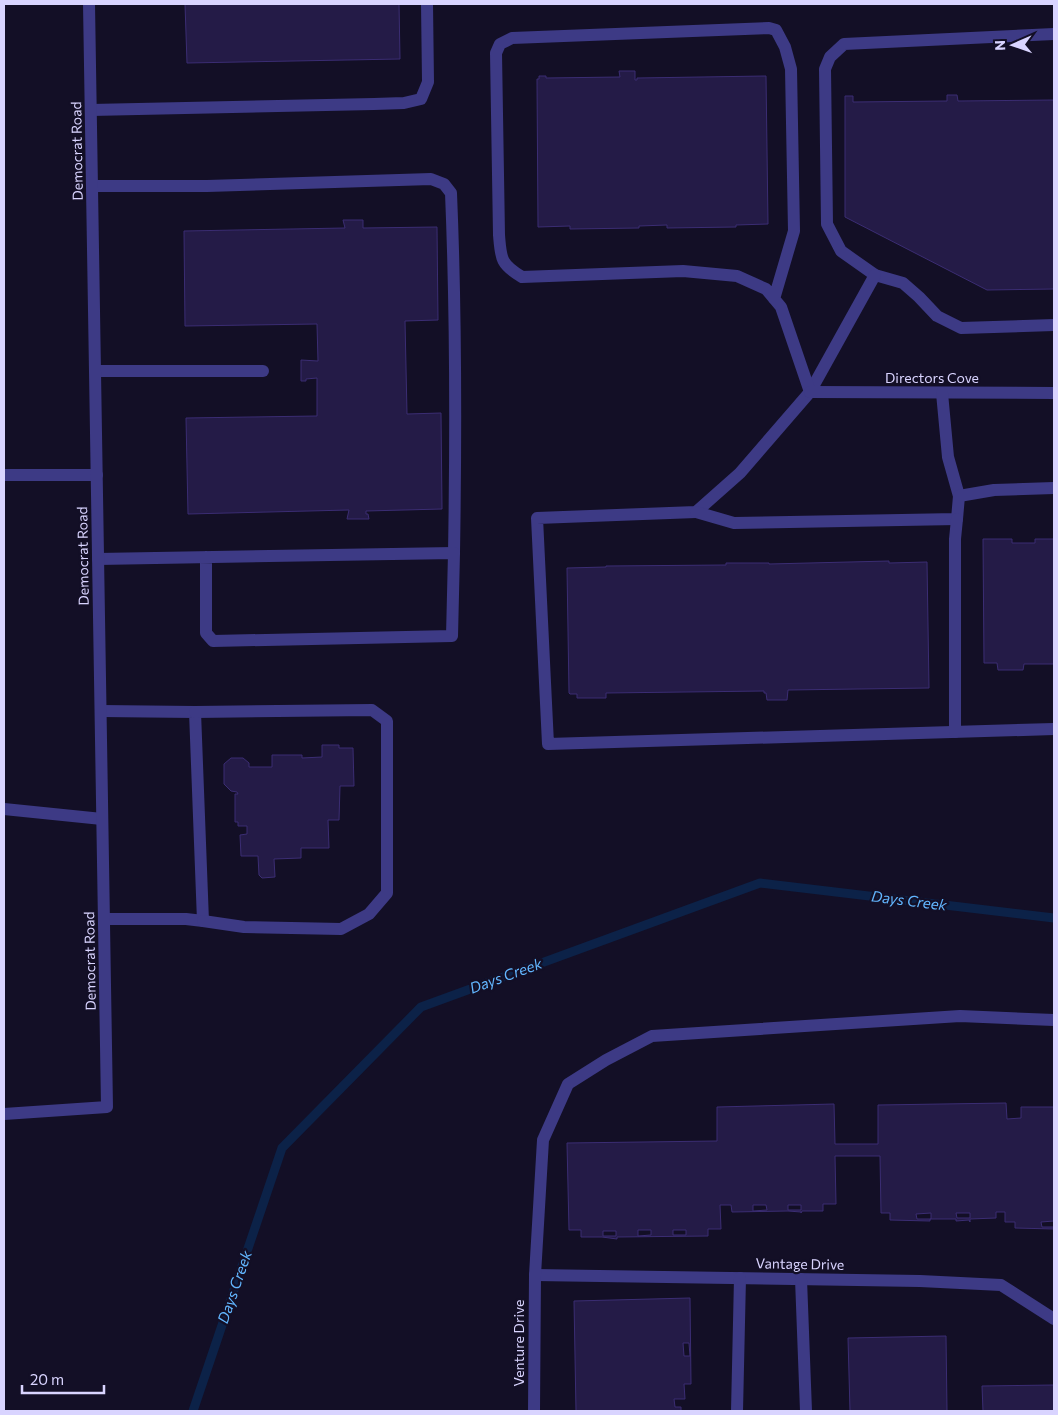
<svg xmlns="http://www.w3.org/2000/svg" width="1058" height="1415" font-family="Commissioner,sans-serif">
<rect width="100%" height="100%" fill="#130f26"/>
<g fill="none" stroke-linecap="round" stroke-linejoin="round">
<polyline stroke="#0c2248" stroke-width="9" points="193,1411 282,1148 421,1007 760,883 1054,918"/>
</g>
<g fill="#241b47" stroke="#3b2d73" fill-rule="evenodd">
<polygon points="185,4 399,4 400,59 187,63"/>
<polygon points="619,71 635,71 635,80 637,80 637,78 766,76 768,224 736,225 736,227 667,228 667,225 639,226 639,228 570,229 570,226 538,227 537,79 539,79 539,76 546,76 546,78 620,77"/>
<polygon points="947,95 957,95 958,101 1054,100 1054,289 987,290 845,217 845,96 853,96 853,102 947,101"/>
<polygon points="343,220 363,220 363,228 437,227 438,320 405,321 407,414 441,413 442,509 366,511 366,514 368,514 369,519 347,519 349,510 188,514 186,418 317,416 317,378 306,379 306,381 301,381 301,360 318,361 317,324 185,326 184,231 345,228"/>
<polygon points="983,539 1012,539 1012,543 1035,543 1035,539 1054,539 1054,664 1024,664 1023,670 998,670 997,663 984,663"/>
<polygon points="889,561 889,563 927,562 929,688 788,690 787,700 767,700 766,693 764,693 764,691 606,693 606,698 577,698 577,694 570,694 569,693 567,568 606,567 606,566 726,565 726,563 769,563 769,564"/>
<polygon points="322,745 339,745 339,748 353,748 354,786 340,786 339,820 328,820 329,848 301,848 301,858 274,859 275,877 262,878 259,875 258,856 241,856 240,835 247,834 247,826 238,826 238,822 235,822 235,794 238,794 237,792 231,791 224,784 224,764 231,758 243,758 249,763 249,767 272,767 272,755 302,755 302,758 322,757"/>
<path d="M 1006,1103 L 1007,1119 L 1021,1118 L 1021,1107 L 1054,1107 L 1054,1221 L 1041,1222 L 1042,1227 L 1054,1227 L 1054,1229 L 1015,1228 L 1015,1222 L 1005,1222 L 1005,1212 L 996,1212 L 996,1218 L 970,1219 L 970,1222 L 969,1220 L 956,1221 L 956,1219 L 930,1219 L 930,1221 L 890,1220 L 890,1213 L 881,1213 L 880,1156 L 835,1156 L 836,1204 L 823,1204 L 823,1211 L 802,1211 L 801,1213 L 801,1212 L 788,1211 L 732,1212 L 731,1205 L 720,1205 L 721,1229 L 708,1229 L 708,1236 L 617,1237 L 617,1239 L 602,1237 L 581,1237 L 581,1230 L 569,1230 L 567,1143 L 717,1141 L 717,1107 L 834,1104 L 835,1144 L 878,1144 L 878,1105 ZM 753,1205 L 766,1205 L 767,1210 L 753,1211 ZM 788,1205 L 801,1205 L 801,1210 L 788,1210 ZM 931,1213 L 931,1219 L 917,1219 L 916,1214 ZM 956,1213 L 970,1213 L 970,1218 L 957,1218 ZM 638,1230 L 651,1230 L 651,1235 L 638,1236 ZM 673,1230 L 686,1230 L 686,1235 L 673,1235 ZM 603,1231 L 616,1231 L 616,1236 L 603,1236 Z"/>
<path d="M 690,1298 L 691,1384 L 684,1384 L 685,1399 L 674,1399 L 675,1407 L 681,1407 L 681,1411 L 576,1411 L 574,1301 ZM 683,1343 L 689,1343 L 690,1356 L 684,1356 Z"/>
<polygon points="946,1336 947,1411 850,1411 848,1338"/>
<polygon points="1054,1385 1054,1411 983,1411 982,1386"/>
</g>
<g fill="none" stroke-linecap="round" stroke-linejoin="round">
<g stroke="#3d3a85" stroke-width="12">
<polyline points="1054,34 844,44 830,57 825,69 827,224 841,251 875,275 903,283 919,297 937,316 961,328 1054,325"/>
<polyline points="91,110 374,104 404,103 421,99 428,82 427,4"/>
<path d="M 93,186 L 207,186 L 431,179 L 444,184 L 451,193 C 456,313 456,433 454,553"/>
<polyline points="875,275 810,392 740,473 696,512 537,518 548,744 1054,729"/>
<path d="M 774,299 L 794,231 L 791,69 L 785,47 L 776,30 L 769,28 L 512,38 L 500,44 L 496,53 L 499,235 C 501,258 500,264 522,277 L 683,271 L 737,276 L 766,289 L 781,307 L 810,392"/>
<polyline points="95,371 263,371"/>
<polyline points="810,392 1054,393"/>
<polyline points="942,393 948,457 959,496"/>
<polyline points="4,475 97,475"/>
<polyline points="696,512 734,523 957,519 959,496 994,490 1054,488"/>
<polyline points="98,559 454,553 452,636 213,641 206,633 206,557"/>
<polyline points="101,711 195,712 203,921 186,919 104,919"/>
<polyline points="195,712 372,710 387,721 387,893 369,914 341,929 244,927 203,921"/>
<polyline points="955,732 955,539 957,519"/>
<polyline points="4,809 102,819"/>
<polyline points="4,1114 107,1107 89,4"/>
<polyline points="535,1275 920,1281 1001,1285 1054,1319"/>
<polyline points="801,1279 806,1411"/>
<polyline points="534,1411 535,1275 543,1140 568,1084 606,1060 652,1036 960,1016 1054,1020"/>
<polyline points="737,1411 740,1278"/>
</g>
</g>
<g text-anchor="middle" stroke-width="4.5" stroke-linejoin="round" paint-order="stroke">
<g font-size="14" fill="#d9d4ff" stroke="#130f26">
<text transform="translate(77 151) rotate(-91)" y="5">Democrat Road</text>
<text x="932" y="383">Directors Cove</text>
<text transform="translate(83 556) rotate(-91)" y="5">Democrat Road</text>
<text transform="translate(90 961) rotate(-91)" y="5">Democrat Road</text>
<text transform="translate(800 1264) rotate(1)" y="5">Vantage Drive</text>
<text transform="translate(519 1343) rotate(-90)" y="5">Venture Drive</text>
</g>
<g font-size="15" font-style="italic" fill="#62b6ff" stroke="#130f26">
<text transform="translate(909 901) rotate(7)" y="5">Days Creek</text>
<text transform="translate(506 976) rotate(-20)" y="5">Days Creek</text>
<text transform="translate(235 1287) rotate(-71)" y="5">Days Creek</text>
</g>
</g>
<rect width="1058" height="1415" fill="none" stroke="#d9d4ff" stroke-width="10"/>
<g transform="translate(1013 45) rotate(268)" stroke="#130f26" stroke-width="4" paint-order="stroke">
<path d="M0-4L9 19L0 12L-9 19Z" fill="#d9d4ff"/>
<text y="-8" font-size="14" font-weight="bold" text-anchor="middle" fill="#d9d4ff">N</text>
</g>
<path d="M22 1385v8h82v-8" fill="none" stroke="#d9d4ff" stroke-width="2.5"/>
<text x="30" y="1385" font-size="15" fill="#d9d4ff" stroke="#130f26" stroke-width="4" paint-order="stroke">20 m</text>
</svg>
